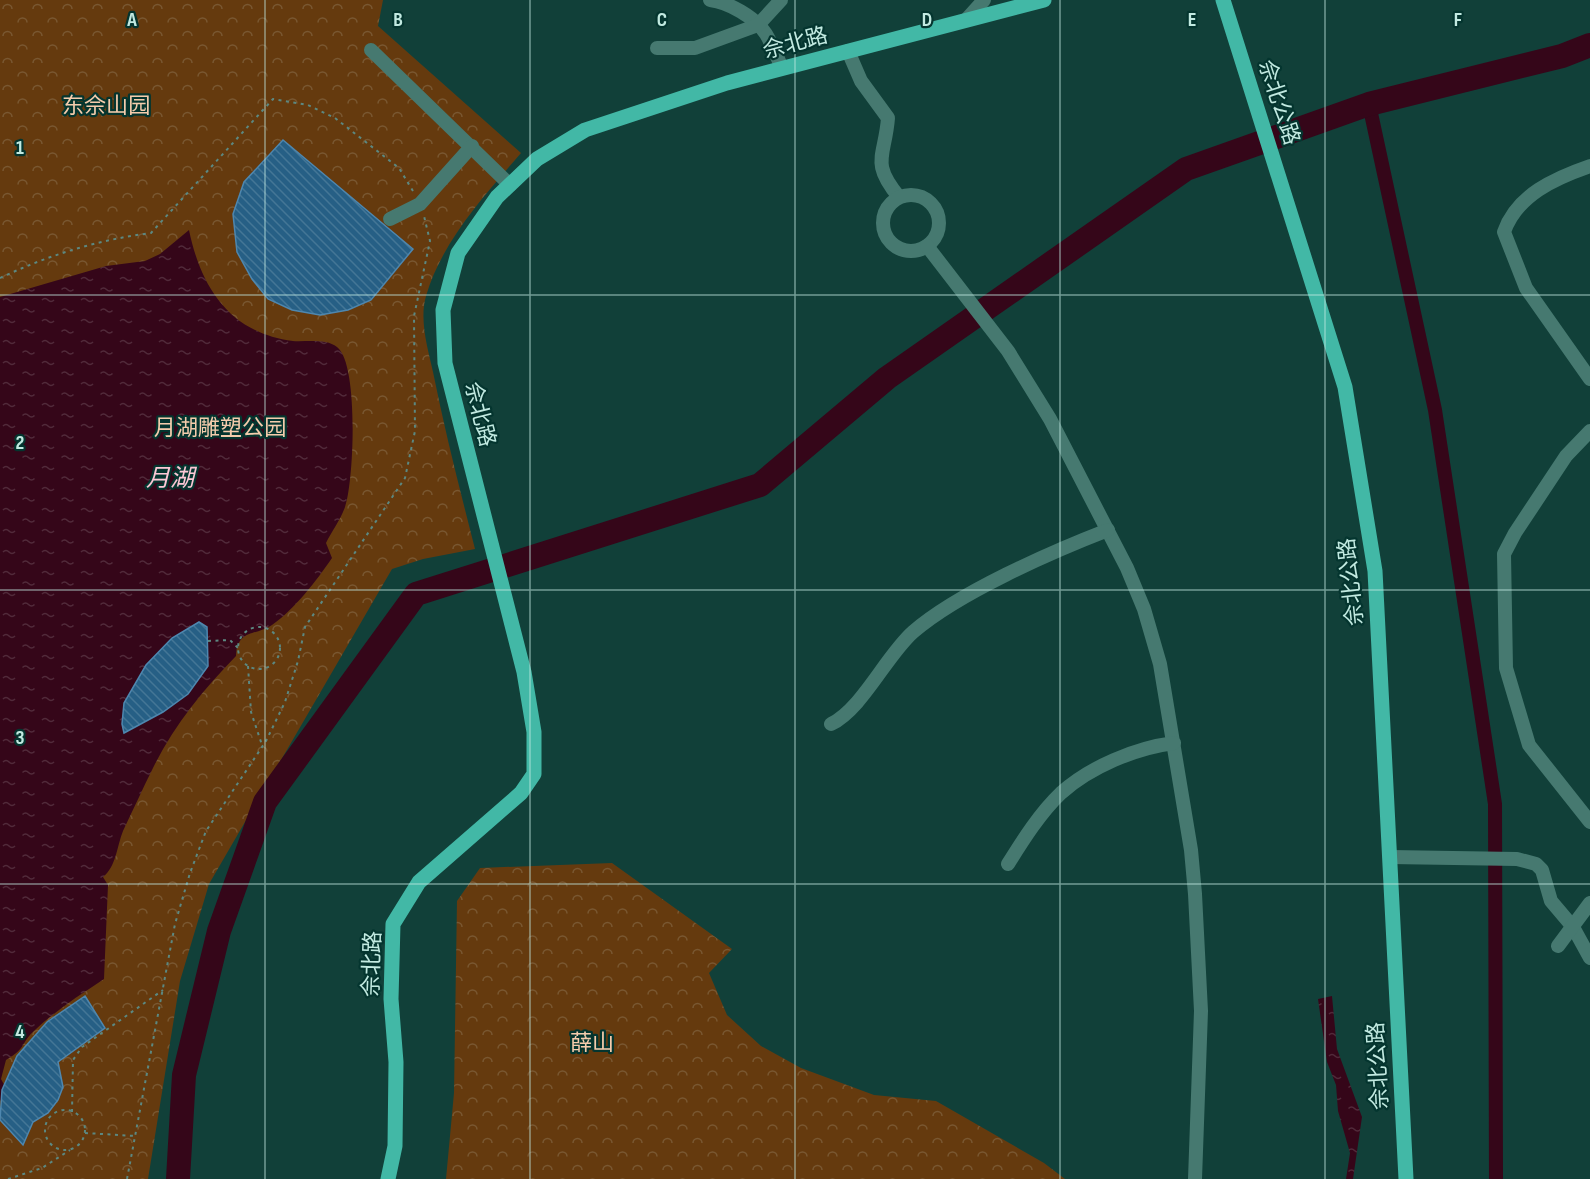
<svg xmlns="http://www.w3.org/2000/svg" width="1590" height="1179" font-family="'Sofia Sans Condensed','Noto Sans SC',sans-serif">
<defs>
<pattern id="forest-crowns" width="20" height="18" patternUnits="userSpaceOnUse" patternTransform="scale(1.5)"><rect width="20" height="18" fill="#653a0e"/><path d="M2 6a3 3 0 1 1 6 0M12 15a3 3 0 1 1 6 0" fill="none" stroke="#795731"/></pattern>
<pattern id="water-ripples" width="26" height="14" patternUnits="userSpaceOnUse" patternTransform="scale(1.5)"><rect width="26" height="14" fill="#350619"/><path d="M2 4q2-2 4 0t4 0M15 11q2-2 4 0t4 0" fill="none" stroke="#512a3a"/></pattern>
<pattern id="building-back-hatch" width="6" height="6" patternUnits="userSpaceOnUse" patternTransform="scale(1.5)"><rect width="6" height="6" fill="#265f85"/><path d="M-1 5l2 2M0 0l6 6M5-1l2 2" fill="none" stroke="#447696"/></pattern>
</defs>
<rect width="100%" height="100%" fill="#114039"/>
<g fill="url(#forest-crowns)">
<path d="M 0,0 L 383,0 L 378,26 L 521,153 C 485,195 442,241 426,296 C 419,320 428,349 433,372 C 445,432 460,490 475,549 L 423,559 L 392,569 L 209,884 L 180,981 L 148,1179 L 0,1179 Z"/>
<polygon points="612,863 732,949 709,973 727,1015 761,1046 801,1068 874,1095 936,1101 1044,1163 1065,1179 446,1179 454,1093 457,901 480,868"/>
</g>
<g fill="url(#water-ripples)">
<path d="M 189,230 C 201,288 230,333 293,341 C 306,342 326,338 337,347 C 359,363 354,482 345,507 C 341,519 332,531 326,543 L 332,558 C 317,580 294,610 272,625 C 256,636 237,629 236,656 C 203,690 174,725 153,768 C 143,788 133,810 123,831 C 117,846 116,867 103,877 L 108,885 L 104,979 C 80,995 56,1010 35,1030 C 21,1042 27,1048 6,1060 L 1,1079 L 8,1092 L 0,1101 L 0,297 L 106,266 L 145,261 L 160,254 Z"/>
<polygon points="1332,996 1337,1049 1362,1117 1353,1179 1346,1179 1350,1153 1338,1111 1336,1085 1327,1062 1318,999"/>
</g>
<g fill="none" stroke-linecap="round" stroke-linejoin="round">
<polyline stroke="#350619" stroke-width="14" points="1369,104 1435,410 1495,804 1496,1179"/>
<polyline stroke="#350619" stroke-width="24" points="178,1179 184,1075 219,931 265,802 416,594 760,485 887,378 1186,169 1369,104 1562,56 1590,45"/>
</g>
<g fill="url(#building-back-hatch)" stroke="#4e87af" stroke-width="1.5">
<polygon points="283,140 413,249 371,300 348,310 320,315 292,310 268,299 252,279 237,252 233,214 244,182"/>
<polygon points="199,622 207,627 208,666 188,694 163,712 124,733 122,724 124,703 146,665 172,638"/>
<polygon points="85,996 105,1028 58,1062 63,1087 58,1100 48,1113 33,1122 23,1145 0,1120 2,1090 17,1056 47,1022"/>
</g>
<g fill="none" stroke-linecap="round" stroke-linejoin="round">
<g stroke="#5c8881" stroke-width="2" stroke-dasharray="3 4.5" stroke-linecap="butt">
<path d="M 0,278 C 49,255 97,240 151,233 L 273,99 L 308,105 L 335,118 L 399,168 L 413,191"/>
<circle cx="259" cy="648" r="21"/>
<polyline points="208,641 230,640 238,648"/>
<polyline points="248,666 251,712 262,745"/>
<circle cx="65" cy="1130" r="20"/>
<polyline points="72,1112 73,1060 82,1047 163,990"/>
<polyline points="85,1133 136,1136"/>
<polyline points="8,1179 42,1168 70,1150"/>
<polyline points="127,1179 175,924 190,873 206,831 266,741 285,702 298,661 305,627 405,478 415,431 414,316 430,241 424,216"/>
</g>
<g stroke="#467970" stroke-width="14">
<path d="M 710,0 C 728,2 755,17 766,34 C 772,44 777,57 782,68"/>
<polyline points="966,20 984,0"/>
<polyline points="657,48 695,48 758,25 781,0"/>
<polyline points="371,50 510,185"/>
<path d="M 848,51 L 861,81 L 888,118 C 885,157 870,162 899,197"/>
<path d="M 1590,166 C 1555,178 1517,195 1504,232 L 1526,288 L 1590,379"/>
<circle cx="911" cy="223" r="28"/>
<polyline points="390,219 420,204 472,146"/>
<polyline points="927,246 1008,351 1050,419 1127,568 1144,609 1160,664 1191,850 1195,894 1201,1011 1195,1179"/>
<polyline points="1590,431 1566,456 1515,533 1504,554 1506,668 1529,745 1590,822"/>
<path d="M 831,724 C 862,709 886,656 913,632 C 958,593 1051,552 1108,530"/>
<polyline points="1390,857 1517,859 1536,864 1542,870 1551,901 1573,927 1590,958"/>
<path d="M 1008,864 C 1023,840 1040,813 1061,793 C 1090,767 1135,748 1174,743"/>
<polyline points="1558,946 1590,903"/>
</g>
<g stroke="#42b8a6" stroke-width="15">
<polyline points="1223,0 1345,387 1375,571 1406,1179"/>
<polyline points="388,1179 395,1146 396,1062 391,999 393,924 419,882 521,793 534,774 534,732 524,672 445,363 443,310 458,253 497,197 537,159 585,130 727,83 1044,0"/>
</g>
</g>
<path fill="none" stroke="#c2eae1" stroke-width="1.5" stroke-opacity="0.55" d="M 265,0 L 265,1179M 530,0 L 530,1179M 795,0 L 795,1179M 1060,0 L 1060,1179M 1325,0 L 1325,1179M 0,295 L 1590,295M 0,590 L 1590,590M 0,884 L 1590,884"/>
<g text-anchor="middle" stroke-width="4.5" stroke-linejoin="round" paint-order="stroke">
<g font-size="22" fill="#c2eae1" stroke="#04352f">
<text transform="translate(795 42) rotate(-15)" y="8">佘北路</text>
<text transform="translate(1280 102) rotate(72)" y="8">佘北公路</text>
<text transform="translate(481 414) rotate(76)" y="8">佘北路</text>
<text transform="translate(1350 582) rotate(-96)" y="8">佘北公路</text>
<text transform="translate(371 964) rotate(-88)" y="8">佘北路</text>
<text transform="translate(1377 1066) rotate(-93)" y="8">佘北公路</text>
</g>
<g font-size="22" fill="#f4ccac" stroke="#04352f">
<text x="106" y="113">东佘山园</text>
<text x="220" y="435">月湖雕塑公园</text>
<text x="592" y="1050">薛山</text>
</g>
<g font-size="24" font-style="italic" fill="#fcc7d5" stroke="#04352f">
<text x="170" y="486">月湖</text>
</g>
</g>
<g font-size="20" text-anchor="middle" font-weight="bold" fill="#c2eae1" stroke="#04352f" stroke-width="4.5" stroke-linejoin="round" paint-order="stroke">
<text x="132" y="26">A</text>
<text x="398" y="26">B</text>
<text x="662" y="26">C</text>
<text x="927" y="26">D</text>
<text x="1192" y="26">E</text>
<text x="1458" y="26">F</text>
<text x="20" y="154">1</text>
<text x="20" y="449">2</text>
<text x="20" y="744">3</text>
<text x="20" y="1038">4</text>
</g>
</svg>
